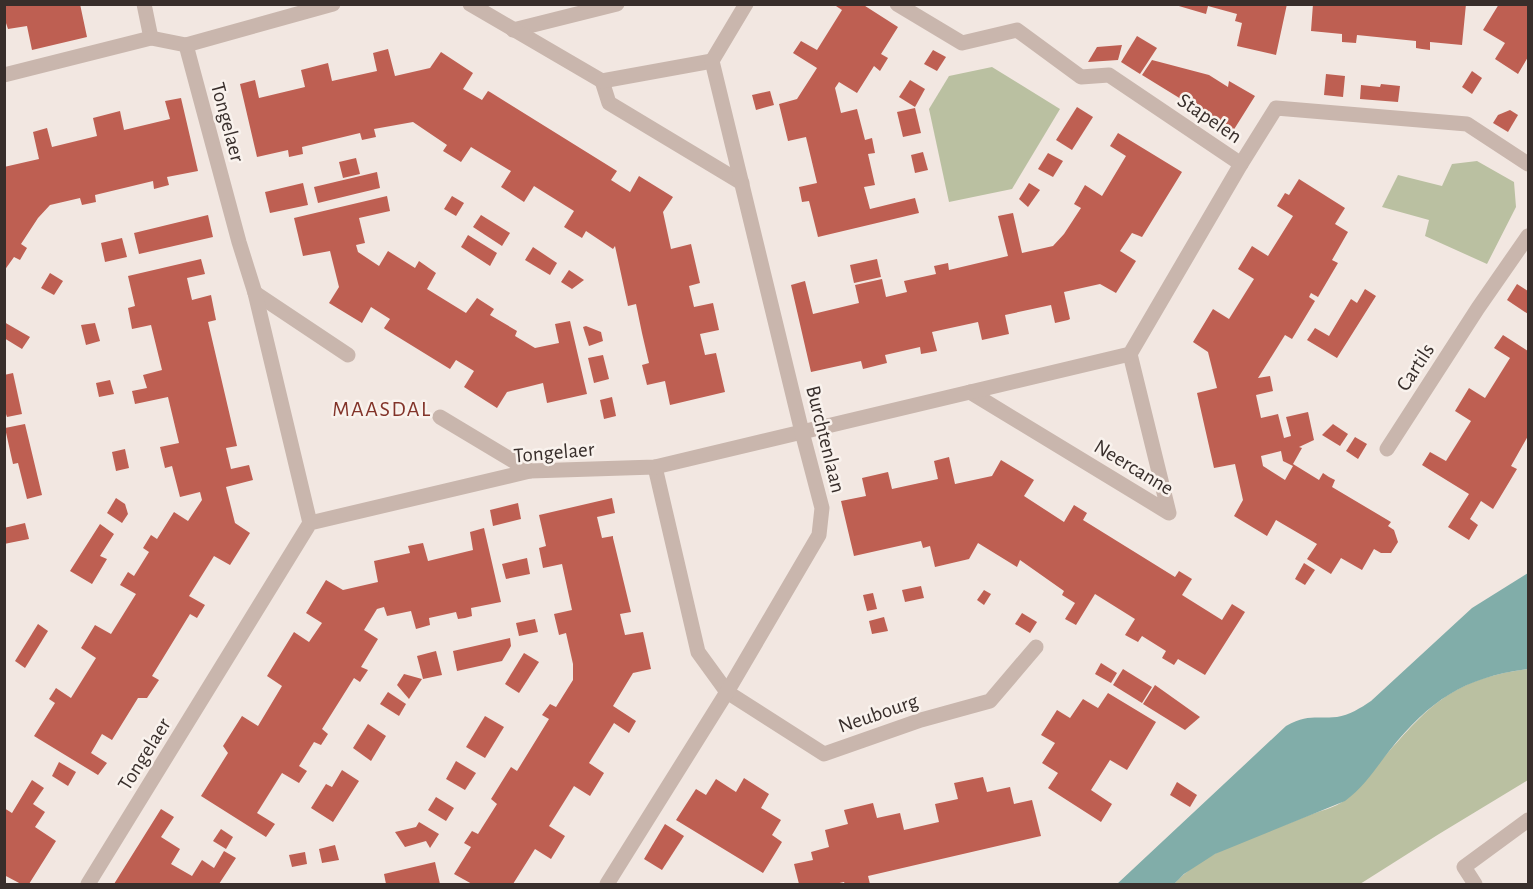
<svg xmlns="http://www.w3.org/2000/svg" width="1533" height="889" font-family="'Alegreya Sans',sans-serif">
<rect width="100%" height="100%" fill="#f2e7e1"/>
<g fill="#bac0a1">
<polygon points="992,67 1060,109 1012,189 949,202 929,109 949,76"/>
<polygon points="1477,161 1514,182 1516,207 1487,264 1425,236 1429,220 1382,207 1398,175 1442,186 1452,164"/>
<path d="M 1528,669 L 1528,780 L 1439,834 L 1360,884 L 1174,884 C 1206,849 1264,834 1307,816 C 1319,811 1335,808 1345,800 C 1358,790 1368,774 1379,763 C 1428,707 1450,679 1528,669 Z"/>
</g>
<path fill="#81ada9" d="M 1528,573 L 1528,669 C 1465,677 1430,700 1390,750 C 1375,769 1365,786 1345,801 L 1215,854 L 1184,874 L 1174,884 L 1117,884 L 1286,726 C 1308,714 1314,719 1337,717 C 1349,715 1361,708 1371,701 L 1472,608 Z"/>
<g fill="#be5f52" fill-rule="evenodd">
<polygon points="4,4 80,4 87,37 32,50 27,26 8,29 4,17"/>
<polygon points="833,4 862,4 898,27 881,54 888,58 880,71 874,66 857,93 839,82 835,88 841,113 857,109 865,140 872,138 875,153 868,154 875,185 864,187 870,209 915,198 919,213 818,237 809,201 802,202 799,187 817,183 806,137 788,141 779,104 797,99 817,68 793,53 801,41 817,50 842,10"/>
<polygon points="1172,4 1287,4 1276,55 1237,46 1242,23 1235,21 1237,14 1208,6 1206,14"/>
<polygon points="1313,4 1466,4 1462,45 1430,42 1430,50 1422,49 1416,48 1416,41 1357,35 1356,43 1342,42 1342,34 1311,31"/>
<polygon points="1499,4 1528,4 1528,57 1518,74 1495,59 1505,43 1483,30"/>
<polygon points="1137,36 1157,48 1140,74 1121,62"/>
<polygon points="1122,45 1118,60 1088,62 1097,47"/>
<polygon points="388,49 395,76 430,68 441,52 473,73 463,89 482,100 488,91 490,92 617,171 611,180 630,192 639,176 673,197 663,212 671,249 691,244 700,283 689,286 694,307 713,303 719,330 700,334 705,355 716,353 725,392 670,405 665,381 647,385 642,365 649,363 642,333 636,304 628,306 615,246 613,249 586,231 582,238 564,227 574,211 534,186 524,202 501,187 511,171 471,147 461,162 443,151 447,145 413,122 374,129 376,137 362,140 360,133 302,147 303,154 289,157 288,150 257,157 240,84 255,80 259,98 305,87 301,70 328,63 332,81 377,71 373,53"/>
<polygon points="933,50 946,57 937,71 924,64"/>
<polygon points="1152,60 1209,75 1228,87 1229,81 1255,96 1233,131 1142,75"/>
<polygon points="1472,71 1482,78 1472,94 1462,87"/>
<polygon points="1326,74 1345,76 1343,97 1324,95"/>
<polygon points="910,80 925,89 915,107 899,97"/>
<polygon points="1381,84 1400,86 1398,102 1360,99 1361,85 1380,87"/>
<polygon points="770,91 774,105 756,110 752,95"/>
<polygon points="181,98 198,171 167,177 169,185 154,189 153,181 95,195 96,202 82,205 80,198 50,205 38,218 21,244 27,248 20,260 14,257 4,271 4,167 39,159 33,132 47,128 52,147 97,136 93,118 120,111 124,130 170,119 165,101"/>
<polygon points="1077,107 1093,117 1072,150 1056,140"/>
<polygon points="915,108 921,133 903,137 897,112"/>
<polygon points="1510,110 1518,115 1508,132 1493,123 1498,115"/>
<polygon points="1118,133 1182,172 1142,237 1132,233 1120,251 1136,261 1116,293 1100,284 1064,292 1070,319 1068,320 1055,323 1051,305 1005,315 1009,334 982,340 978,322 932,332 937,351 921,354 920,347 885,355 887,363 863,369 861,361 811,372 791,285 805,281 813,314 859,303 855,285 882,279 886,297 907,292 904,281 936,274 934,266 948,263 949,270 1008,256 998,216 1013,213 1022,253 1053,246 1064,234 1081,208 1074,204 1085,185 1102,196 1126,156 1110,146"/>
<polygon points="923,152 928,170 915,173 911,155"/>
<polygon points="1048,153 1063,161 1053,177 1038,169"/>
<polygon points="356,158 360,174 343,178 339,162"/>
<polygon points="377,172 380,188 318,203 314,187"/>
<path d="M 1299,179 L 1345,208 L 1335,224 L 1348,232 L 1332,260 L 1338,263 L 1318,297 L 1311,293 L 1309,297 L 1315,301 L 1292,339 L 1285,335 L 1258,378 L 1270,376 L 1273,391 L 1256,395 L 1261,418 L 1278,414 L 1284,438 L 1291,436 L 1286,417 L 1308,412 L 1314,440 L 1299,447 L 1302,448 L 1293,464 L 1319,480 L 1323,473 L 1329,477 L 1335,480 L 1332,487 L 1391,522 L 1388,526 L 1394,530 L 1398,542 L 1391,553 L 1381,553 L 1374,549 L 1362,570 L 1341,558 L 1331,574 L 1307,559 L 1317,544 L 1276,520 L 1267,536 L 1234,516 L 1243,500 L 1235,464 L 1214,468 L 1197,393 L 1217,388 L 1208,352 L 1193,342 L 1213,309 L 1229,319 L 1254,279 L 1238,269 L 1252,246 L 1268,256 L 1293,216 L 1277,206 L 1285,193 L 1289,195 ZM 1281,451 L 1283,461 L 1293,466 L 1285,480 L 1263,466 L 1261,456 Z"/>
<polygon points="303,183 308,205 270,213 265,192"/>
<polygon points="1029,183 1040,190 1028,207 1019,199"/>
<polygon points="387,196 390,211 359,218 365,243 356,245 358,252 379,266 388,251 415,268 419,261 436,273 427,289 466,313 477,298 494,309 490,315 517,331 515,336 535,348 559,343 555,324 570,321 587,394 547,403 543,383 507,392 497,408 464,387 474,371 456,360 450,369 385,329 384,328 390,319 371,307 362,323 329,303 339,287 330,251 303,256 294,218"/>
<polygon points="452,196 464,203 456,216 444,209"/>
<polygon points="208,215 213,237 139,254 134,233"/>
<polygon points="481,215 510,233 502,246 473,227"/>
<polygon points="468,235 497,253 490,266 461,247"/>
<polygon points="122,238 127,257 105,262 101,243"/>
<polygon points="533,247 557,263 550,275 525,260"/>
<polygon points="201,259 205,274 187,278 192,300 211,295 216,320 208,322 237,446 226,448 231,469 249,465 253,480 226,487 235,523 250,533 230,565 214,556 189,596 205,605 197,618 190,614 152,676 159,680 147,698 138,698 112,740 102,734 91,753 107,763 98,775 34,736 55,703 49,699 56,688 71,698 96,658 81,648 95,625 111,634 136,594 120,585 128,572 134,576 149,552 143,548 151,535 157,539 174,512 188,521 202,500 200,492 180,497 172,466 165,468 160,447 179,443 168,397 135,404 132,391 147,388 143,375 162,370 151,325 132,329 128,308 135,306 128,276"/>
<polygon points="877,259 881,277 854,283 850,265"/>
<polygon points="569,270 584,280 572,289 561,282"/>
<polygon points="50,273 63,281 54,295 41,288"/>
<polygon points="1517,284 1528,291 1528,314 1507,300"/>
<polygon points="1365,289 1376,296 1337,358 1307,340 1315,328 1329,336 1351,299 1357,303"/>
<polygon points="4,322 30,337 22,349 4,338"/>
<polygon points="95,323 100,341 86,345 81,325"/>
<polygon points="586,326 601,332 603,341 589,346 583,327"/>
<polygon points="1503,335 1528,351 1528,436 1511,466 1517,469 1493,509 1481,501 1470,519 1478,525 1469,540 1448,527 1469,494 1422,465 1430,452 1446,461 1471,421 1455,411 1469,388 1485,398 1510,358 1494,348"/>
<polygon points="603,355 609,379 594,383 588,358"/>
<polygon points="13,373 22,414 7,417 4,408 4,375"/>
<polygon points="110,380 114,394 99,397 96,383"/>
<polygon points="612,397 616,416 604,419 600,400"/>
<polygon points="25,424 42,495 27,499 18,463 13,464 5,428"/>
<polygon points="1333,424 1348,434 1340,446 1322,435"/>
<polygon points="1355,437 1367,444 1358,459 1346,451"/>
<polygon points="125,449 129,468 116,471 112,452"/>
<polygon points="949,457 955,484 992,476 1001,460 1034,480 1024,496 1064,522 1074,505 1087,513 1083,520 1175,577 1179,571 1192,579 1182,595 1222,620 1232,604 1245,612 1205,675 1178,659 1174,665 1162,658 1166,651 1142,636 1138,642 1125,635 1135,619 1095,594 1076,625 1065,619 1075,603 1062,595 1064,591 1020,560 1017,567 978,543 969,559 935,567 930,546 923,548 921,541 854,556 841,501 866,496 862,478 888,472 892,489 938,479 934,461"/>
<polygon points="116,498 125,504 128,514 122,523 107,513"/>
<polygon points="612,498 615,513 597,517 602,538 613,536 613,538 631,612 620,614 625,635 643,632 651,669 633,673 613,706 636,721 629,733 614,723 589,763 604,773 590,796 574,786 549,826 565,836 551,859 535,849 513,884 472,884 454,874 471,847 464,843 472,831 478,834 497,804 491,799 511,767 517,771 549,719 542,715 550,704 556,707 573,680 573,664 566,633 559,635 554,614 572,610 562,564 543,568 539,548 546,546 539,515"/>
<polygon points="518,503 521,519 493,526 490,510"/>
<polygon points="25,523 29,539 4,544 4,528"/>
<polygon points="100,524 114,534 100,556 107,559 92,584 70,571"/>
<polygon points="484,528 501,602 471,608 472,616 465,618 458,619 456,612 429,618 430,625 416,629 411,611 387,616 384,607 377,609 364,630 378,639 361,667 368,670 360,682 354,678 322,729 328,734 321,745 314,742 299,766 307,771 299,783 282,773 257,813 275,824 266,837 201,796 228,753 223,746 242,716 258,726 282,686 267,676 294,632 309,642 322,623 306,613 326,580 343,590 378,582 374,561 410,553 408,546 423,543 428,561 473,550 470,532"/>
<polygon points="527,558 530,574 506,579 502,564"/>
<polygon points="1304,563 1315,570 1305,585 1295,579"/>
<polygon points="921,586 924,598 905,602 902,590"/>
<polygon points="984,590 991,594 984,605 977,600"/>
<polygon points="873,593 877,609 867,611 863,595"/>
<polygon points="1022,613 1037,622 1030,633 1015,624"/>
<polygon points="884,617 888,631 872,634 869,621"/>
<polygon points="535,619 538,632 519,636 516,623"/>
<polygon points="38,624 48,631 25,668 15,661"/>
<polygon points="510,638 511,646 502,661 457,671 453,651"/>
<polygon points="436,651 442,675 423,679 417,656"/>
<polygon points="524,653 539,662 519,693 505,684"/>
<polygon points="1101,663 1117,673 1111,683 1095,674"/>
<polygon points="1123,669 1152,687 1142,703 1113,685"/>
<polygon points="404,674 422,679 409,699 397,685"/>
<polygon points="1155,685 1200,717 1185,730 1143,704"/>
<polygon points="388,692 406,704 399,716 380,704"/>
<polygon points="1108,693 1156,722 1127,770 1110,760 1091,790 1112,804 1101,822 1048,788 1058,773 1042,763 1055,743 1041,735 1057,710 1070,718 1083,699 1098,708"/>
<polygon points="485,716 504,727 485,758 466,747"/>
<polygon points="368,724 386,736 371,761 353,748"/>
<polygon points="456,761 476,773 465,790 446,779"/>
<polygon points="59,762 76,772 68,786 52,776"/>
<polygon points="342,770 359,781 333,822 311,808 326,784 332,787"/>
<polygon points="983,777 987,792 1010,787 1014,804 1032,800 1041,836 868,876 870,884 845,884 844,882 835,884 799,884 794,864 813,860 811,852 829,847 825,830 848,824 844,810 873,803 877,818 900,813 904,830 939,822 935,804 958,799 954,783"/>
<polygon points="744,778 769,794 761,808 781,820 772,835 782,842 763,873 676,820 696,789 706,795 716,779 736,792"/>
<polygon points="32,780 44,788 33,804 45,812 35,827 56,841 29,884 21,884 4,875 4,808 12,813"/>
<polygon points="1177,782 1197,795 1190,807 1170,795"/>
<polygon points="436,797 454,808 446,821 428,810"/>
<polygon points="161,809 174,817 161,837 180,849 171,864 192,876 202,860 214,868 224,851 236,858 219,884 114,884"/>
<polygon points="419,822 439,834 430,848 426,841 405,847 395,832 416,827"/>
<polygon points="665,824 684,836 662,870 644,859"/>
<polygon points="221,829 233,837 226,849 213,841"/>
<polygon points="335,845 339,860 322,863 319,849"/>
<polygon points="305,852 307,864 292,867 289,855"/>
<polygon points="435,862 440,884 386,884 384,874"/>
</g>
<g fill="none" stroke-linecap="round" stroke-linejoin="round">
<g stroke="#c9b6ad" stroke-width="15">
<polyline points="513,30 617,4"/>
<polyline points="602,81 609,103 742,183"/>
<polyline points="255,293 348,355"/>
<polyline points="440,417 530,471"/>
<polyline points="655,467 698,652 727,692"/>
</g>
<g stroke="#c9b6ad" stroke-width="15">
<polyline points="144,4 151,38"/>
<polyline points="470,4 602,81 712,61"/>
<polyline points="897,4 962,43 1017,30 1081,77 1109,75 1241,164 1276,108 1467,124 1528,164"/>
<polyline points="186,45 239,242 255,293 310,523"/>
<polyline points="4,75 151,38 186,45 333,4"/>
<polyline points="970,392 1169,513 1130,354"/>
<polyline points="1387,449 1478,308 1528,236"/>
<polyline points="727,692 824,754 921,720 990,701 1036,647"/>
<polyline points="88,884 310,523 530,471 655,467 1130,354 1241,164"/>
<polyline points="607,884 727,692 819,535 822,508 802,432 712,61 746,4"/>
<polyline points="1475,884 1464,867 1528,820"/>
</g>
</g>
<g text-anchor="middle" stroke-width="5" stroke-linejoin="round" paint-order="stroke">
<g font-size="21" fill="#382e2b" stroke="#f9f2ed">
<text transform="translate(1210 118) rotate(34)" y="7">Stapelen</text>
<text transform="translate(228 122) rotate(75)" y="7">Tongelaer</text>
<text transform="translate(1415 367) rotate(-57)" y="7">Cartils</text>
<text transform="translate(826 439) rotate(76)" y="7">Burchtenlaan</text>
<text transform="translate(554 452) rotate(-5)" y="7">Tongelaer</text>
<text transform="translate(1134 467) rotate(31)" y="7">Neercanne</text>
<text transform="translate(878 713) rotate(-19)" y="7">Neubourg</text>
<text transform="translate(144 754) rotate(-58)" y="7">Tongelaer</text>
</g>
<g font-size="22" letter-spacing="1.5" fill="#823329" stroke="#f9f2ed">
<text x="382" y="416">MAASDAL</text>
</g>
</g>
<rect width="1533" height="889" fill="none" stroke="#382e2b" stroke-width="12"/>
</svg>
